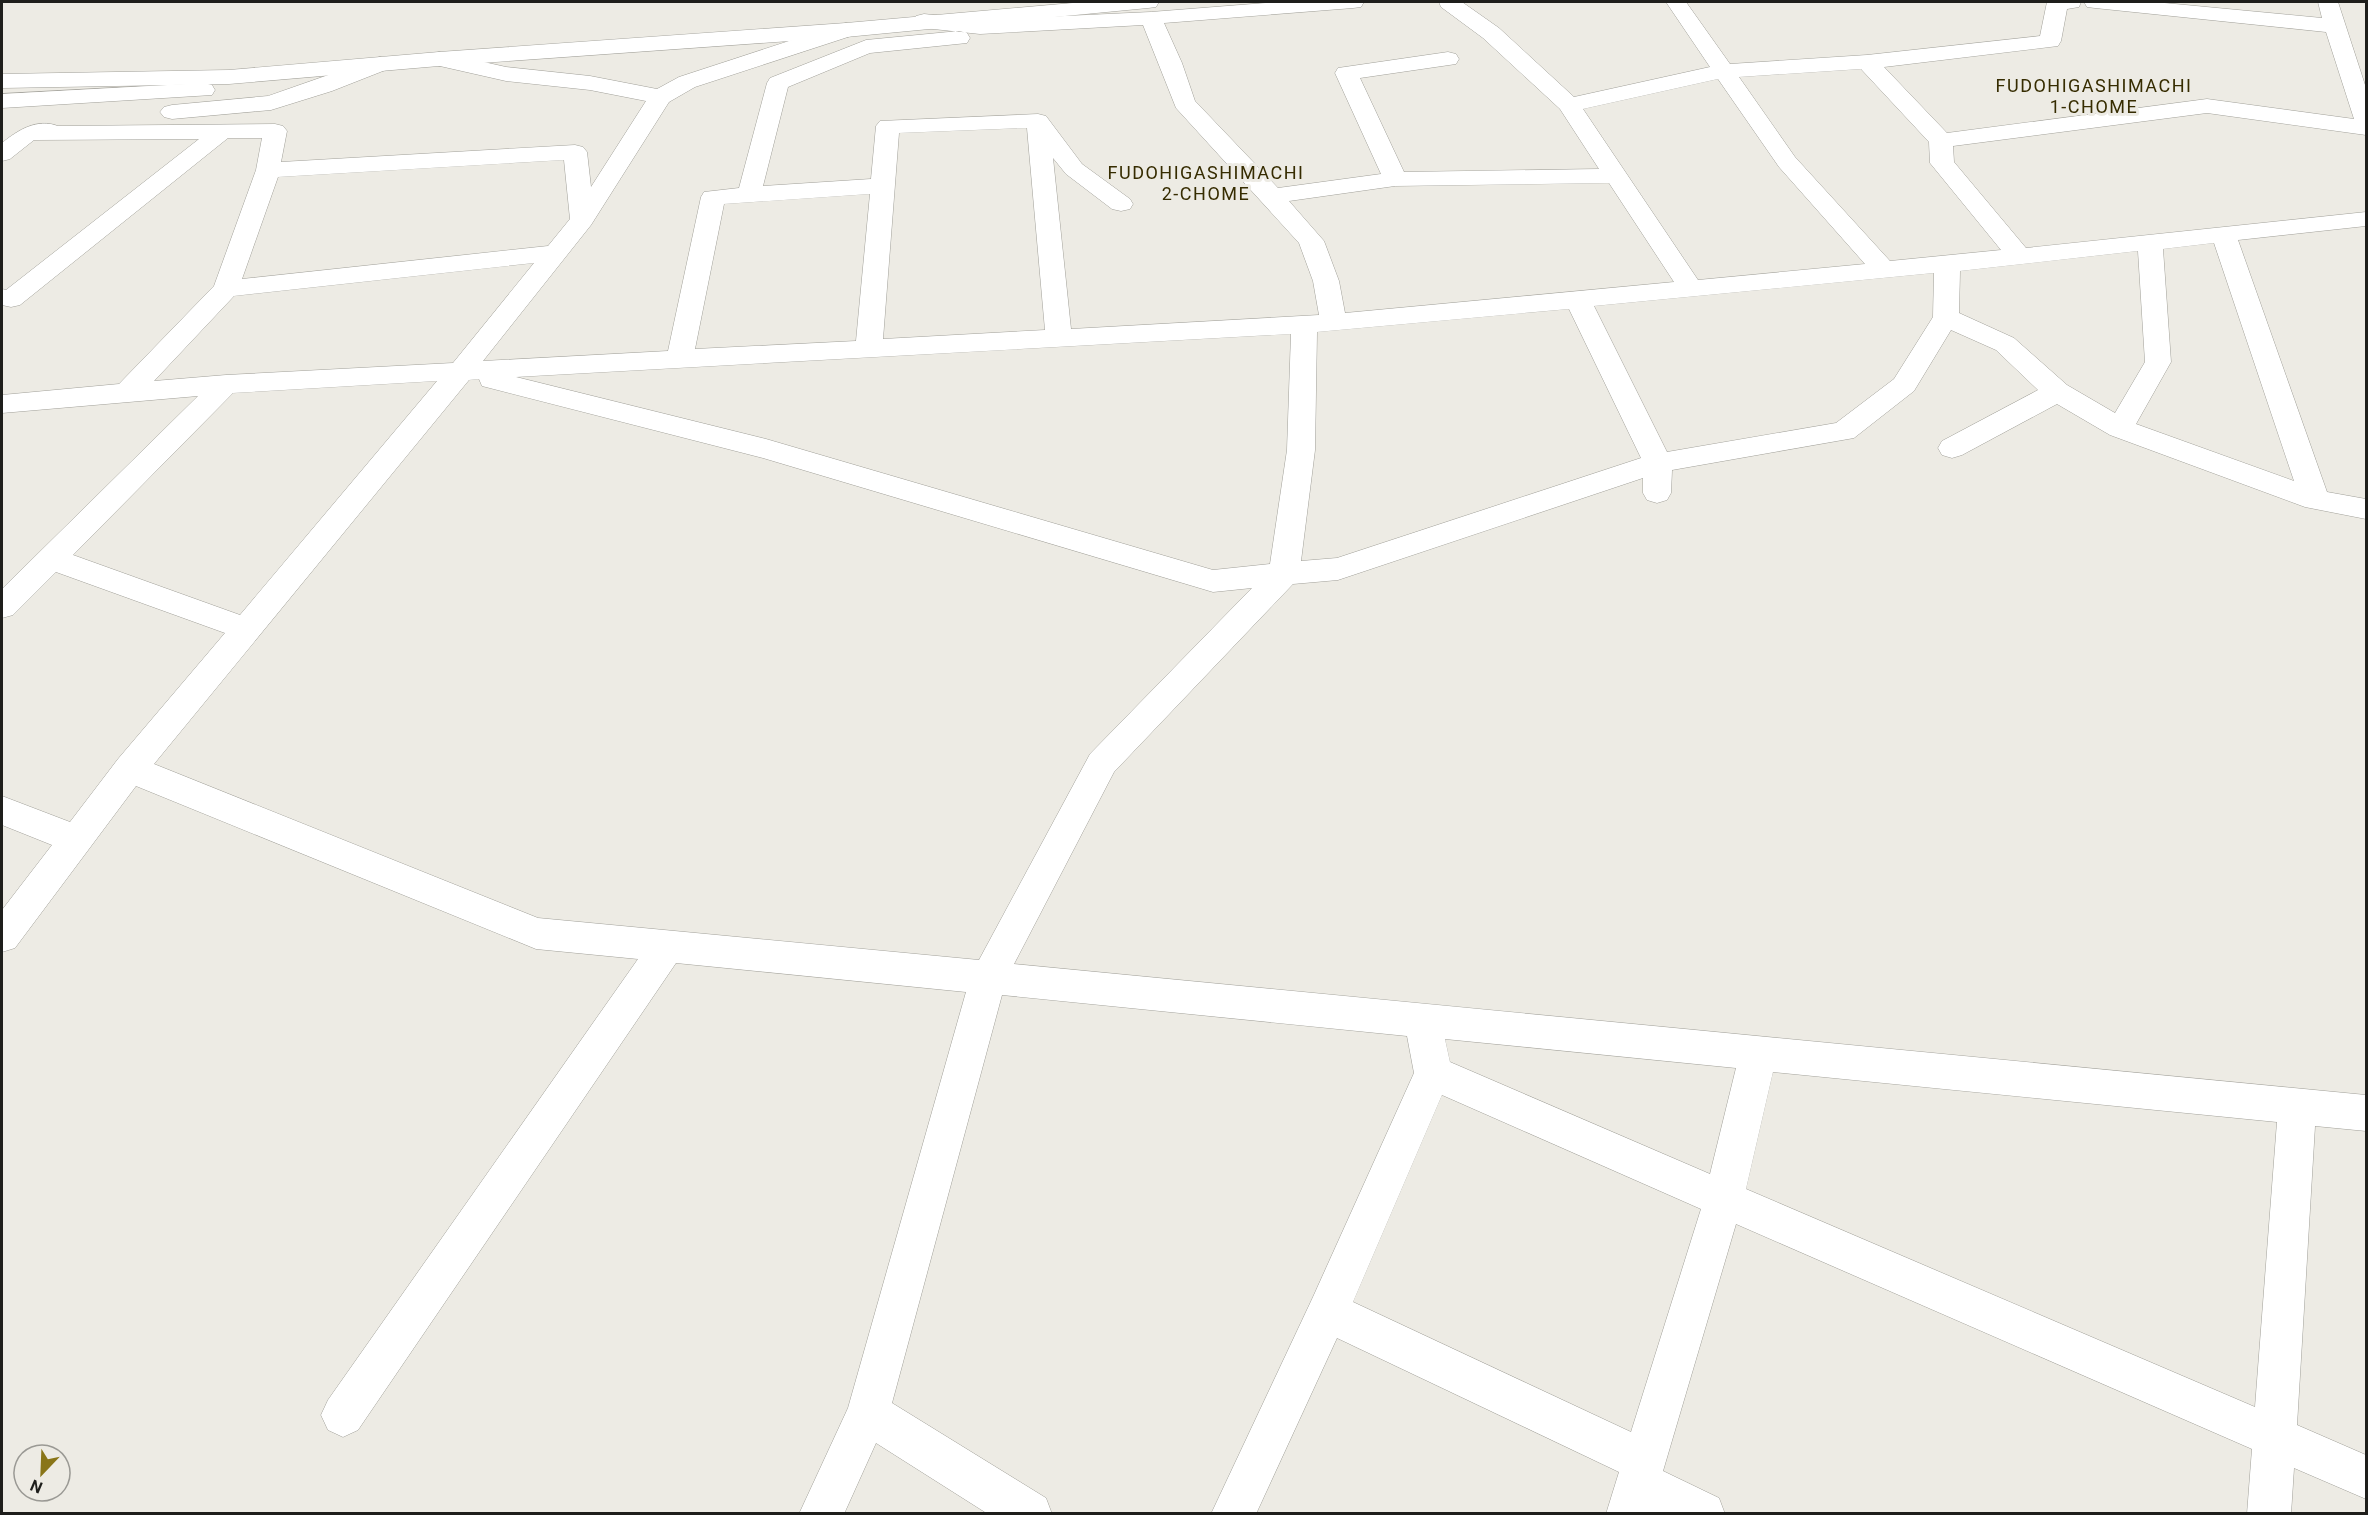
<svg xmlns="http://www.w3.org/2000/svg" width="2368" height="1515" font-family="Roboto,sans-serif">
<rect width="100%" height="100%" fill="#edebe4"/>
<g fill="none" stroke-linecap="round" stroke-linejoin="round">
<defs>
<g id="street">
<path d="M 1278,2 L 1364,2 L 1361,7 L 1353,8 L 1164,23 L 1182,63 L 1195,101 L 1278,188 L 1381,174 L 1335,73 L 1338,68 L 1448,52 L 1456,54 L 1459,59 L 1456,64 L 1360,78 L 1404,172 L 1599,169 L 1560,109 L 1483,38 L 1441,7 L 1439,2 L 1462,2 L 1499,28 L 1574,97 L 1710,67 L 1666,2 L 1686,2 L 1730,64 L 1867,55 L 2040,36 L 2047,2 L 2081,2 L 2079,7 L 2067,9 L 2061,41 L 2058,46 L 1884,67 L 1947,133 L 2207,99 L 2354,119 L 2326,32 L 2095,8 L 2087,7 L 2084,2 L 2154,2 L 2322,18 L 2318,2 L 2338,2 L 2366,88 L 2366,135 L 2207,113 L 1953,146 L 1954,162 L 2026,248 L 2366,212 L 2366,226 L 2238,240 L 2327,492 L 2366,499 L 2366,519 L 2305,507 L 2110,435 L 2057,404 L 1962,455 L 1952,458 L 1942,455 L 1938,448 L 1942,441 L 2038,390 L 1996,350 L 1951,330 L 1914,391 L 1854,438 L 1672,470 L 1671,493 L 1667,500 L 1657,503 L 1647,500 L 1643,493 L 1643,478 L 1338,580 L 1293,584 L 1114,772 L 1014,964 L 2366,1095 L 2366,1131 L 2315,1126 L 2297,1425 L 2366,1455 L 2366,1499 L 2294,1468 L 2291,1514 L 2247,1514 L 2252,1449 L 1736,1224 L 1663,1471 L 1719,1498 L 1725,1514 L 1606,1514 L 1619,1472 L 1337,1338 L 1256,1514 L 1211,1514 L 1313,1297 L 1414,1073 L 1407,1036 L 1002,995 L 892,1403 L 1046,1498 L 1052,1514 L 988,1514 L 876,1443 L 844,1514 L 799,1514 L 848,1408 L 966,992 L 676,963 L 358,1430 L 343,1437 L 328,1430 L 321,1415 L 328,1400 L 638,959 L 536,949 L 136,786 L 15,948 L 2,952 L 2,910 L 52,845 L 2,825 L 2,796 L 70,822 L 118,759 L 225,633 L 56,572 L 13,615 L 2,618 L 2,589 L 198,396 L 2,413 L 2,395 L 119,384 L 214,286 L 256,170 L 262,138 L 228,138 L 20,305 L 11,307 L 2,305 L 2,289 L 6,290 L 199,139 L 34,140 L 10,159 L 2,161 L 2,143 C 18,130 37,118 58,126 L 275,124 L 283,126 L 287,131 L 281,162 L 575,145 L 583,147 L 587,152 L 591,187 L 646,101 L 590,90 L 506,81 L 431,64 L 428,59 L 431,54 L 439,52 L 506,67 L 590,76 L 657,89 L 679,77 L 838,25 L 846,23 L 854,25 L 857,30 L 854,35 L 695,87 L 669,102 L 591,225 L 483,361 L 668,351 L 701,197 L 704,192 L 739,188 L 767,83 L 770,78 L 866,40 L 959,31 L 967,33 L 970,38 L 967,43 L 870,53 L 788,87 L 763,186 L 871,179 L 876,126 L 880,121 L 1038,114 L 1046,116 L 1082,164 L 1130,199 L 1133,204 L 1130,209 L 1121,211 L 1112,209 L 1066,174 L 1053,158 L 1071,329 L 1319,315 L 1313,281 L 1299,243 L 1176,108 L 1143,25 L 980,34 L 924,28 L 916,26 L 913,21 L 916,16 L 924,14 L 980,20 L 1151,12 ZM 1861,69 L 1929,142 L 1930,163 L 2001,250 L 1890,261 L 1795,157 L 1739,77 ZM 1718,79 L 1779,167 L 1865,264 L 1698,280 L 1583,109 ZM 1027,128 L 1045,330 L 883,339 L 899,133 ZM 564,160 L 570,219 L 548,246 L 242,279 L 278,177 ZM 1609,183 L 1674,282 L 1345,313 L 1339,281 L 1324,241 L 1289,201 L 1395,186 ZM 870,194 L 856,341 L 695,349 L 724,204 ZM 2214,243 L 2294,481 L 2136,424 L 2171,362 L 2163,249 ZM 2138,251 L 2145,362 L 2115,413 L 2067,385 L 2014,338 L 1959,313 L 1960,271 ZM 534,263 L 453,363 L 226,375 L 154,381 L 234,296 ZM 1934,273 L 1933,317 L 1894,379 L 1836,423 L 1667,452 L 1594,306 ZM 1569,309 L 1641,458 L 1337,558 L 1301,561 L 1315,450 L 1317,332 ZM 1291,334 L 1287,450 L 1270,564 L 1213,570 L 766,439 L 516,377 ZM 479,379 L 482,386 L 763,458 L 1213,592 L 1252,588 L 1090,754 L 979,960 L 538,918 L 154,764 L 469,380 ZM 437,381 L 240,615 L 73,555 L 233,393 ZM 1445,1039 L 1736,1068 L 1710,1174 L 1450,1062 ZM 1773,1072 L 2277,1122 L 2255,1407 L 1746,1189 ZM 1442,1095 L 1701,1209 L 1631,1432 L 1353,1302 Z"/>
<polygon points="380,57 388,59 391,64 388,69 332,91 271,110 172,119 164,117 160,112 164,107 172,105 268,96"/>
<polygon points="204,83 212,85 215,90 212,95 2,108 2,94"/>
</g>
<polygon id="secondary" points="1084,2 1159,2 1156,7 1148,8 846,37 439,66 229,84 2,88 2,74 229,70 439,52 846,23"/>
</defs>
<use href="#street" stroke="#a1a099" stroke-width="1"/>
<use href="#secondary" stroke="#a1a099" stroke-width="1"/>
<use href="#street" fill="#fff" fill-rule="evenodd"/>
<use href="#secondary" fill="#fff" fill-rule="evenodd"/>
</g>
<g text-anchor="middle" stroke-width="6" stroke-linejoin="round" paint-order="stroke">
<g font-size="18" letter-spacing="1.5" fill="#362c01" stroke="#edebe4">
<text x="2094" y="92">FUDOHIGASHIMACHI<tspan x="2094" dy="21">1-CHOME</tspan></text>
<text x="1206" y="179">FUDOHIGASHIMACHI<tspan x="1206" dy="21">2-CHOME</tspan></text>
</g>
</g>
<rect width="2368" height="1515" fill="none" stroke="#1e1e1b" stroke-width="6"/>
<g transform="translate(42 1473) rotate(203)"><circle r="28" fill="#edebe4" stroke="#9a9994" stroke-width="1.5"/>
<path d="M0-4.5L10 22L0 15L-10 22Z" fill="#897518"/>
<text y="-9" font-size="16" font-weight="bold" text-anchor="middle" fill="#1e1e1b">N</text>
</g>
</svg>
